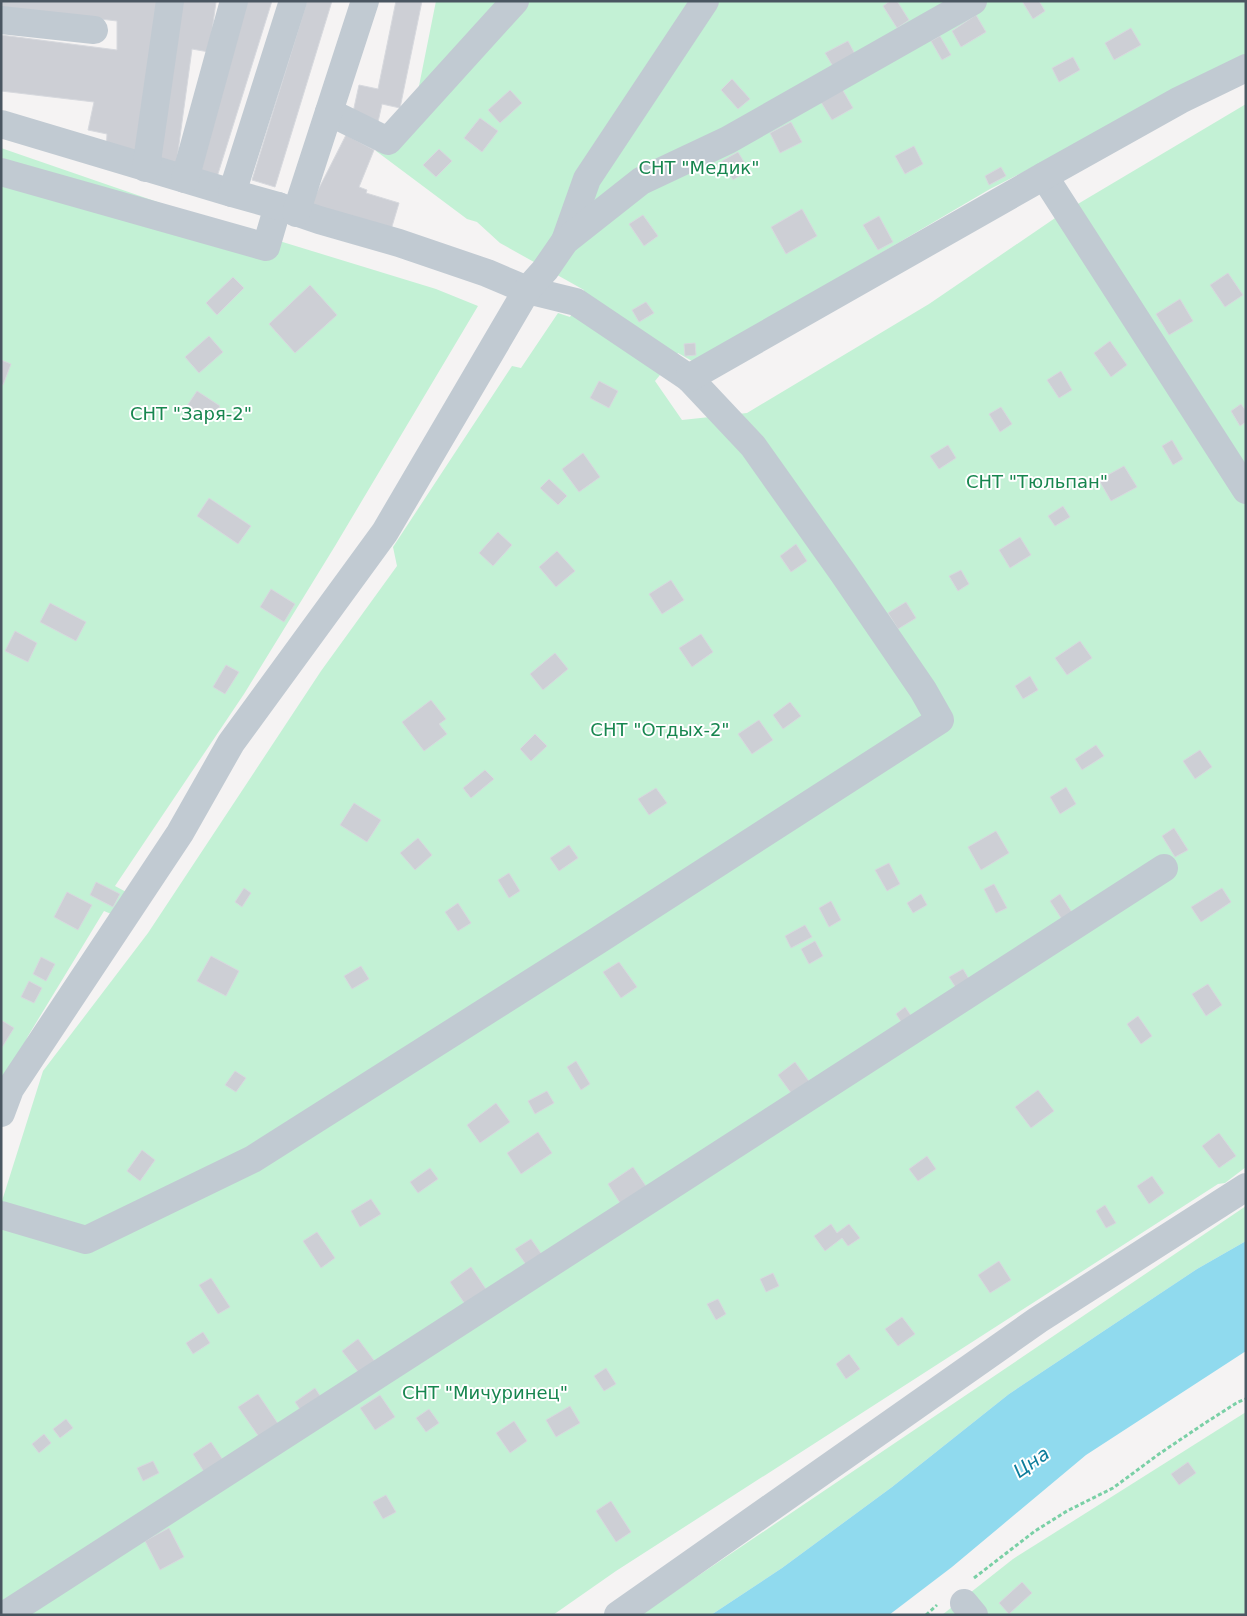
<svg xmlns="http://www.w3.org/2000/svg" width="1247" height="1616" font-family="'DejaVu Sans',sans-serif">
<rect width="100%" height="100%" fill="#f5f3f3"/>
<g fill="#c3f1d5">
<polygon points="436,1 1246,1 1246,58 990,189 801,300 692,361 678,353 655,381 682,420 747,413 929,304 1061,214 1246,104 1246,1167 1225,1183 1218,1184 616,1571 553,1615 1,1615 1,1204 43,1071 148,933 321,671 397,566 393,547 512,366 521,368 558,313 570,317 584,290 500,243 477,222 467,219 376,151 417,96"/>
<polygon points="1,148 201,217 436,289 478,306 335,546 244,694 115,886 128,893 116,916 104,911 28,1036 1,1095"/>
<polygon points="1246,1206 1246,1241 1197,1269 1009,1394 892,1487 782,1568 711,1615 640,1615"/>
<polygon points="1246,1412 1246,1615 942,1615 1013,1559"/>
</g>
<polygon fill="#90daee" points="1246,1241 1246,1351 1086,1455 952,1567 889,1615 711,1615 782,1568 892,1487 1009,1394 1197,1269"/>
<g fill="#cdcfd5" stroke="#d7d9de">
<polygon points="1,1 158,1 135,162 106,154 107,134 88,130 94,102 1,91 1,35 117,50 117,21 1,7"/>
<polygon points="174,1 216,2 209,52 192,49 176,166 152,163"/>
<polygon points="245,1 272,1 217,177 193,170"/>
<polygon points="307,1 332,1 275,187 252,180"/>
<polygon points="396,1 422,1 400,108 382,104 378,122 352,117 359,85 378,89"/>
<polygon points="890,1 897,1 909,20 897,28 883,6"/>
<polygon points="1022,1 1039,1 1045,11 1033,19"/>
<polygon points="976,15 986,32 961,47 952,31"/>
<polygon points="1131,28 1141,45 1114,60 1105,43"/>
<polygon points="940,36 951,55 942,60 931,41"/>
<polygon points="848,41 856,56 834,68 825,53"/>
<polygon points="1073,57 1080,70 1059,82 1052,68"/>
<polygon points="732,79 750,99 738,109 721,90"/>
<polygon points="842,89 853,108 832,120 821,102"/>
<polygon points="510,90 522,103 500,123 488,110"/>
<polygon points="480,118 498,131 482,152 464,138"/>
<polygon points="791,122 802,142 780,153 770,133"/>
<polygon points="346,135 374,150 359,187 367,190 366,193 399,203 390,233 311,204"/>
<polygon points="914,146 923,164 905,174 895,156"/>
<polygon points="439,149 452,161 436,177 423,165"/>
<polygon points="738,152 749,170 733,180 722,161"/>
<polygon points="1001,167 1006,176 989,185 985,176"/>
<polygon points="802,209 817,236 786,254 771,227"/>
<polygon points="643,215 658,236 644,246 629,224"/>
<polygon points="879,216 893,242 878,250 863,225"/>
<polygon points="1228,273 1243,295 1225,307 1210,285"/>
<polygon points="233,277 244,288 217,315 206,303"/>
<polygon points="310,285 337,315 295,353 269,324"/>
<polygon points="1180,299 1193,321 1169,335 1156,314"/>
<polygon points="646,302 654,313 639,322 632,310"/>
<polygon points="209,336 223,352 199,373 185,357"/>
<polygon points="1110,341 1127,365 1111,377 1094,353"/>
<polygon points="695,343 696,355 685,356 684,344"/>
<polygon points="1,360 11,364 3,385 1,384"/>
<polygon points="1061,371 1072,390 1059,398 1047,380"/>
<polygon points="599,381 618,391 609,408 590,398"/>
<polygon points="197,391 220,406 210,421 187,406"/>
<polygon points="1241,404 1246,411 1246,422 1240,426 1231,411"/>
<polygon points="1001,407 1012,424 1000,432 989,414"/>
<polygon points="1172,440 1183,459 1173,465 1162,446"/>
<polygon points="948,445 956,458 939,469 930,456"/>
<polygon points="583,453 600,477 579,492 562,469"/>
<polygon points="1124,466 1137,487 1111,501 1099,480"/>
<polygon points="549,479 567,496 558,505 540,488"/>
<polygon points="209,498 251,526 238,544 197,516"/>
<polygon points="1063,506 1070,517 1055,526 1048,516"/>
<polygon points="498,532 512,545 493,566 479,553"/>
<polygon points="1020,537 1031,555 1010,568 999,550"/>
<polygon points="796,544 807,561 791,572 780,556"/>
<polygon points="557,551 575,571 556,587 539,567"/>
<polygon points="961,570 969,584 958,591 949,576"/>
<polygon points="671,580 684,600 662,614 649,594"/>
<polygon points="271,589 295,604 284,622 260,607"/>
<polygon points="906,602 916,618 898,629 888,613"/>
<polygon points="50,603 86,622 76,641 40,622"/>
<polygon points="15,631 37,643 28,662 5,651"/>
<polygon points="701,634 713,652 692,667 679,648"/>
<polygon points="1080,641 1092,658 1067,675 1055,658"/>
<polygon points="555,653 568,669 543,690 530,674"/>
<polygon points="226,665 239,672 225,694 213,687"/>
<polygon points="1030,676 1038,690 1023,699 1015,686"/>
<polygon points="431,700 446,719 439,724 447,734 424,751 402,722"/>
<polygon points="790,702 801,716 783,729 773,715"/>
<polygon points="759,720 773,740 752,754 738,734"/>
<polygon points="535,734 547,746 531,761 520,749"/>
<polygon points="1096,745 1104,756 1082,770 1075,759"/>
<polygon points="1200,750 1212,767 1195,779 1183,761"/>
<polygon points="485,770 494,779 471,798 463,788"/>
<polygon points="1066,787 1076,804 1060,814 1050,797"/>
<polygon points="656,788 667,803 649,815 638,799"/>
<polygon points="354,803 381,820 367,842 340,825"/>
<polygon points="1174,828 1188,850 1175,857 1162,836"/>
<polygon points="996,831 1009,853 981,870 968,847"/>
<polygon points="418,838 432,855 415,870 400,853"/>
<polygon points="569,845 578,858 559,871 550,858"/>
<polygon points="889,863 900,884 887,891 875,870"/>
<polygon points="509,873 520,891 509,898 498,880"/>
<polygon points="96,882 120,894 113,907 90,895"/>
<polygon points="994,884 1007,908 996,913 984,889"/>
<polygon points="244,888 251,893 242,907 235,902"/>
<polygon points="1222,888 1231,902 1201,922 1191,907"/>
<polygon points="67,892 92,905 78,930 54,917"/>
<polygon points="921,894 927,905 913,913 907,903"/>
<polygon points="1060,894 1077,920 1067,927 1050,901"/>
<polygon points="831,901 841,920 829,927 819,908"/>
<polygon points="458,903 471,923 458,931 445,912"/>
<polygon points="805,925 812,937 791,948 785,936"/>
<polygon points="815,941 823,956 809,964 801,949"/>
<polygon points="211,956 239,971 226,996 197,981"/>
<polygon points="41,957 55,964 46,981 33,974"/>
<polygon points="619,962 637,987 621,998 603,972"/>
<polygon points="361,966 369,979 352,989 344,976"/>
<polygon points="963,969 975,989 962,997 949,977"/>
<polygon points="29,981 42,988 34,1003 21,997"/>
<polygon points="1208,984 1222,1005 1206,1016 1192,994"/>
<polygon points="905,1007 917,1024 907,1031 896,1014"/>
<polygon points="1138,1016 1152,1036 1141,1044 1127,1024"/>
<polygon points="1,1020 14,1028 1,1049"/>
<polygon points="576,1061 590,1084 581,1090 567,1067"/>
<polygon points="795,1062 811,1084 794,1097 778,1075"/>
<polygon points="235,1071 246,1078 236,1092 225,1085"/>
<polygon points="1038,1090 1054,1111 1031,1128 1015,1107"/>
<polygon points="547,1091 554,1103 535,1114 528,1101"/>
<polygon points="496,1103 510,1122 480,1143 467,1125"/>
<polygon points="538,1132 552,1153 521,1174 507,1153"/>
<polygon points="1219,1133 1236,1156 1219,1168 1202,1146"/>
<polygon points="142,1150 155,1160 140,1181 127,1171"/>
<polygon points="927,1156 936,1169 918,1181 909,1169"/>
<polygon points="633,1167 650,1192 624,1209 608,1184"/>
<polygon points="430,1168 438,1179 418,1193 410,1182"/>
<polygon points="1152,1176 1164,1193 1149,1204 1137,1186"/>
<polygon points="371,1199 381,1214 360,1227 351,1211"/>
<polygon points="1105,1205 1116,1223 1106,1228 1096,1211"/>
<polygon points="831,1224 837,1233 849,1224 860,1238 848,1246 842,1238 825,1251 814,1236"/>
<polygon points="317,1232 335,1258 321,1268 303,1241"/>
<polygon points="531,1239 547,1262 532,1273 515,1249"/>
<polygon points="999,1261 1011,1280 990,1293 978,1275"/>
<polygon points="471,1267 490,1295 469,1310 450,1282"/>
<polygon points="773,1273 779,1286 766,1292 760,1279"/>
<polygon points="211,1278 230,1307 218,1314 199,1285"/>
<polygon points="718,1299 726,1314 716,1320 707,1304"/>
<polygon points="902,1317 915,1334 898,1346 885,1329"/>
<polygon points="203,1332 210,1343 193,1354 186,1343"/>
<polygon points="358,1339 379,1367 363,1378 342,1351"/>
<polygon points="849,1354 860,1369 846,1379 836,1364"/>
<polygon points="606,1368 616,1384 604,1391 594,1376"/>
<polygon points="315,1388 326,1405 306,1418 295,1402"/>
<polygon points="258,1394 283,1431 264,1444 238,1407"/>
<polygon points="380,1395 395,1417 375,1430 360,1408"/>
<polygon points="570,1406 580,1423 556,1437 546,1420"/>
<polygon points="429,1409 439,1423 426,1432 416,1418"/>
<polygon points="66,1419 73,1428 60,1438 53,1429"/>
<polygon points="514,1421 527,1441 510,1453 496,1433"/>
<polygon points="44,1434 51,1443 39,1453 32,1444"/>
<polygon points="211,1442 225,1463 206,1475 193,1454"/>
<polygon points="153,1461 159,1473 143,1481 137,1468"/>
<polygon points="1188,1462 1196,1473 1179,1485 1171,1474"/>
<polygon points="386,1495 396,1512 383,1519 373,1502"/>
<polygon points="611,1501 631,1532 616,1542 596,1511"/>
<polygon points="169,1528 184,1557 160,1570 145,1541"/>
<polygon points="1022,1582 1032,1593 1009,1614 999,1603"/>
</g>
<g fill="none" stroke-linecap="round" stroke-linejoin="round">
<g stroke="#7ad0a6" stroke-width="3" stroke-dasharray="4 2.5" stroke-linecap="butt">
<polyline points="974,1578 1035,1531 1067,1511 1113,1488 1159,1454 1205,1423 1238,1402 1246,1399"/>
<polyline points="926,1615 937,1605"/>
</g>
<g stroke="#c1cad2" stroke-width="28">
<polyline points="1,20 94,30"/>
<polyline points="329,112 388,141 515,1"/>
<polyline points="1,124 232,193"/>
<polyline points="146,168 170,1"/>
<polyline points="1,172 266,247 278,206 319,220 399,243 487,273 527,290 576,302 689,378 753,446 843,573 923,690 940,720 597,941 253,1159 86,1240 1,1215"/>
<polyline points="1044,176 1246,490"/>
<polyline points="185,179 234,1"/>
<polyline points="278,206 232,193 293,1"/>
<polyline points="296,213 365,1"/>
<polyline points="565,241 587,179 705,1"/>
<polyline points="689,378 1044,176 1180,100 1246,68"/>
<polyline points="1,1113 10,1089 180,833 231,743 385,532 527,290 545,270 565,241 641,181 728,140 973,1"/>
<polyline points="964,1603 974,1615"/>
<polyline points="5,1615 1164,868"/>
<polyline points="618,1615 1038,1320 1246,1187"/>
</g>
</g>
<g text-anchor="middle" stroke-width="4" stroke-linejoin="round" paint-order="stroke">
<g font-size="18" fill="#17864f" stroke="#fff">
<text x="699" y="174">СНТ "Медик"</text>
<text x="191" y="420">СНТ "Заря-2"</text>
<text x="1037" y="488">СНТ "Тюльпан"</text>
<text x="660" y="736">СНТ "Отдых-2"</text>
<text x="485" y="1399">СНТ "Мичуринец"</text>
</g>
<g font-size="19" font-style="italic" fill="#0c7c9b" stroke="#fff">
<text transform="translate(1031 1462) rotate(-35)" y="7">Цна</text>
</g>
</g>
<rect width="1247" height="1616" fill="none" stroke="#4a5661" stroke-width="5"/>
</svg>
